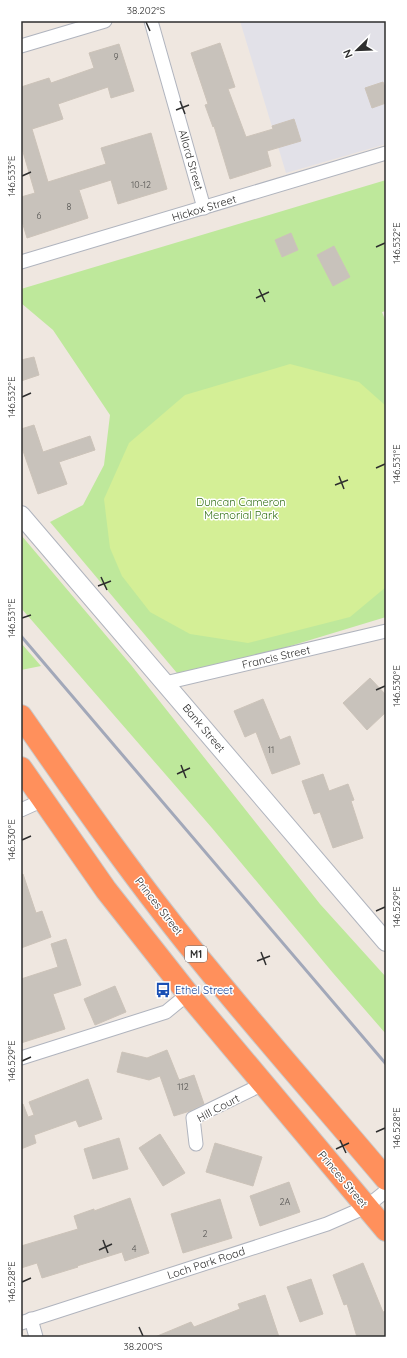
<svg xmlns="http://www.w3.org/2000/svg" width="407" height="1358" font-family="Quicksand,sans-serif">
<rect width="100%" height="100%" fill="#efe7e0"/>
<polygon fill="#e2e1e8" points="240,21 386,21 386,144 286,173"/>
<g fill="#bee89b">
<polygon points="386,180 386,311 382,312 386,322 386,617 182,679 50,522 83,505 104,465 110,415 53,330 21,303 21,289"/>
<polygon points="21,535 131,665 320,904 386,977 386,1034 333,973 212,828 21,608"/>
<polygon points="21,643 41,666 21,670"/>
</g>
<polygon fill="#d4ef96" points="290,364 359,382 386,406 386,587 350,617 248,643 190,634 150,612 122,576 110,548 104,499 129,443 185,395"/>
<g fill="#c8c2bb" stroke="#ccc3b9">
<polygon points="220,43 235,87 228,89 246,137 273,129 272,126 294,119 301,141 267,151 271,166 230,179 214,126 213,127 205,105 208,104 191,53"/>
<polygon points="119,44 134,91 111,98 108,87 58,104 63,119 32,129 48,182 106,164 101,148 151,133 167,189 118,204 111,180 79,190 88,218 27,238 21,218 21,197 35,193 21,145 21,87 49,78 51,83 94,68 89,53"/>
<polygon points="383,82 386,90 386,103 372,108 365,88"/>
<polygon points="291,233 298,250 282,257 275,240"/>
<polygon points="334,246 350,277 333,286 317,255"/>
<polygon points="34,357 39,375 21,381 21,360"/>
<polygon points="34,425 43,452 90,436 95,450 59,462 67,484 38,494 21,445 21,429"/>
<polygon points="370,678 386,695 386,712 367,730 343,703"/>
<polygon points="263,699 280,740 290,736 300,764 272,774 256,732 245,737 234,711"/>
<polygon points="323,774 329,791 348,784 354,800 351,801 363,838 333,848 320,812 314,814 302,781"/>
<polygon points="23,874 36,913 42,911 51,937 21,948 21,875"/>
<polygon points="66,939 81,985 53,994 65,1029 21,1043 21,979 58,967 51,944"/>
<polygon points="115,986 126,1012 95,1025 84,999"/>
<polygon points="167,1050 179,1080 194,1075 204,1104 190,1111 174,1116 160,1076 149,1080 117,1072 122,1052 147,1058"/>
<polygon points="88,1079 102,1119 79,1127 76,1120 34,1135 36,1143 21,1149 21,1104 23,1104 28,1117 34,1115 29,1102"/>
<polygon points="160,1134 185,1173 163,1186 139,1148"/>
<polygon points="119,1138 128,1169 93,1179 84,1149"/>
<polygon points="215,1143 262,1157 253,1186 206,1172"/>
<polygon points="289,1182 300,1212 260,1226 250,1196"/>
<polygon points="130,1198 149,1253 125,1261 122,1252 77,1266 78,1267 42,1278 37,1263 21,1268 21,1246 78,1229 74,1216 94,1209 94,1211"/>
<polygon points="220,1199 232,1238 183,1253 171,1214"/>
<polygon points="363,1263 383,1312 386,1311 386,1337 357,1337 347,1304 344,1305 333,1275"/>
<polygon points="311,1279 323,1314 300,1322 287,1287"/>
<polygon points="265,1295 279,1337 155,1337 191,1322 194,1327 240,1309 238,1304"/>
</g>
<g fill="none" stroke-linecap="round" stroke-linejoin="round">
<defs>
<g id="street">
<polyline points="151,21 204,208"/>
<polyline points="21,46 105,21"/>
<polyline points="21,262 386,153"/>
<polyline points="165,683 386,631"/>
<polyline points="21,810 43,800"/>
<polyline points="21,1058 166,1012 188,994"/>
<polyline points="196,1144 193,1118 263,1084"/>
<polyline points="31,1319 36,1337"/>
<polyline points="21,1323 327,1224 366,1207 386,1191"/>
</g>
<polyline id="secondary" points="21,515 386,942"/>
<g id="highway">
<path d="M 21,716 C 81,802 141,888 208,969 C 266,1040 327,1109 386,1179"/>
<polyline points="21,768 106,890 188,994 386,1230"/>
</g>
</defs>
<use href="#street" stroke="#b0b4be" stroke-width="15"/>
<use href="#secondary" stroke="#b0b4be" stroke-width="20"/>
<use href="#highway" stroke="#c9c9c9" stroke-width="24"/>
<use href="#street" stroke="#fff" stroke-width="13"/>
<use href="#secondary" stroke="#fff" stroke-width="18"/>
<use href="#highway" stroke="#ff905c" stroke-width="22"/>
<polyline stroke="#a2a8b9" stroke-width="3" points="21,636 386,1064"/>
</g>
<path fill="none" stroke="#2e2e2e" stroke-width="1.5" d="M 146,22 L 150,31M 180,101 L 185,114M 176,110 L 189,105M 22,176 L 31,172M 376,247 L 385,243M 259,289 L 265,302M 256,298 L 269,292M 22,397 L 31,393M 376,468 L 385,464M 339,476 L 344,489M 335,485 L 348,480M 101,577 L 107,590M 98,586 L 111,581M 22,618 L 31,615M 376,690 L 385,686M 181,765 L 186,778M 177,774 L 190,768M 22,840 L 31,836M 376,911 L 385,907M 261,952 L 266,965M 257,961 L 270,956M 22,1061 L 31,1057M 376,1132 L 385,1128M 340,1140 L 346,1153M 336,1149 L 349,1143M 103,1240 L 108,1253M 99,1250 L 112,1244M 22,1282 L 31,1278M 139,1327 L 143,1336"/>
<defs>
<symbol id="bus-bare" viewBox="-9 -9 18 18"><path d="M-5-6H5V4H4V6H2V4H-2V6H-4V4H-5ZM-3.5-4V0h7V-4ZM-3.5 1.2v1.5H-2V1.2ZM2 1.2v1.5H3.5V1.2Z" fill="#1a4fb4" stroke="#fff" stroke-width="2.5" paint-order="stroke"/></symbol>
</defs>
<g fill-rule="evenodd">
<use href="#bus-bare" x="152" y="979" width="22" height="22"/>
</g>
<g text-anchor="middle" stroke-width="3" stroke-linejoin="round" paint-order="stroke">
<g font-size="9" fill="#545351">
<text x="116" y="60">9</text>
<text x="141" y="188">10-12</text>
<text x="69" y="210">8</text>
<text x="39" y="219">6</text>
<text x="271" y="753">11</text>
<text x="183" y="1090">112</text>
<text x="285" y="1205">2A</text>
<text x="205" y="1237">2</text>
<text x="134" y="1252">4</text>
</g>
<rect fill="#fff" stroke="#6d6d6d" stroke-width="1" x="185" y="946" width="22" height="16" rx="3"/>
<g font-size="10" font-weight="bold" fill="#2e2e2e">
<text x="196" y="958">M1</text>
</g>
<g font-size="11" fill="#2e2e2e" stroke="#fff">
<text transform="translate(191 160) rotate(74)" y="4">Allard Street</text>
<text transform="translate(204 208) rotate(-17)" y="4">Hickox Street</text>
<text transform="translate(276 657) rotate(-13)" y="4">Francis Street</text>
<text transform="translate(204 728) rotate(50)" y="4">Bank Street</text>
<text transform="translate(159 906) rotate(52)" y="4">Princes Street</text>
<text transform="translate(218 1108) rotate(-28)" y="4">Hill Court</text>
<text transform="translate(343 1179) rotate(50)" y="4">Princes Street</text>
<text transform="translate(206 1263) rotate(-18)" y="4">Loch Park Road</text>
</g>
<g font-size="11" fill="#347118" stroke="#fff">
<text x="241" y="506">Duncan Cameron<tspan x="241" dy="13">Memorial Park</tspan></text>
</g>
<g font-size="11" fill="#164399" stroke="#fff" text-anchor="start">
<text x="175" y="994">Ethel Street</text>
</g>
</g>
<rect width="407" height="1358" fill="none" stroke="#ffffff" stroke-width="44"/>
<g transform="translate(357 50) rotate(247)" stroke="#ffffff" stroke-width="3" paint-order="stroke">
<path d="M0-3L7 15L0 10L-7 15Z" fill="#2e2e2e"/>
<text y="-6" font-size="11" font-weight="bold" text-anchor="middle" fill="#2e2e2e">N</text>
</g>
<rect x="22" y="22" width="363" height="1314" fill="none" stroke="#2e2e2e" stroke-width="1.5"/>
<g font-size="10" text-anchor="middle" fill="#2e2e2e">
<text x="146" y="14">38.202°S</text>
<text transform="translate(11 176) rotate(-90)" y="4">146.533°E</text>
<text transform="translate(396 243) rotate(-90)" y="4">146.532°E</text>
<text transform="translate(11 397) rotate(-90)" y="4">146.532°E</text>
<text transform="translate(396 464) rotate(-90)" y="4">146.531°E</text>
<text transform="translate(11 618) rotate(-90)" y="4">146.531°E</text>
<text transform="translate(396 686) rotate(-90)" y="4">146.530°E</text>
<text transform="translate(11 840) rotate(-90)" y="4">146.530°E</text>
<text transform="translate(396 907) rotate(-90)" y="4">146.529°E</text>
<text transform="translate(11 1061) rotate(-90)" y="4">146.529°E</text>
<text transform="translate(396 1128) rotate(-90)" y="4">146.528°E</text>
<text transform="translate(11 1282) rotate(-90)" y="4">146.528°E</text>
<text x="143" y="1350">38.200°S</text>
</g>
</svg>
